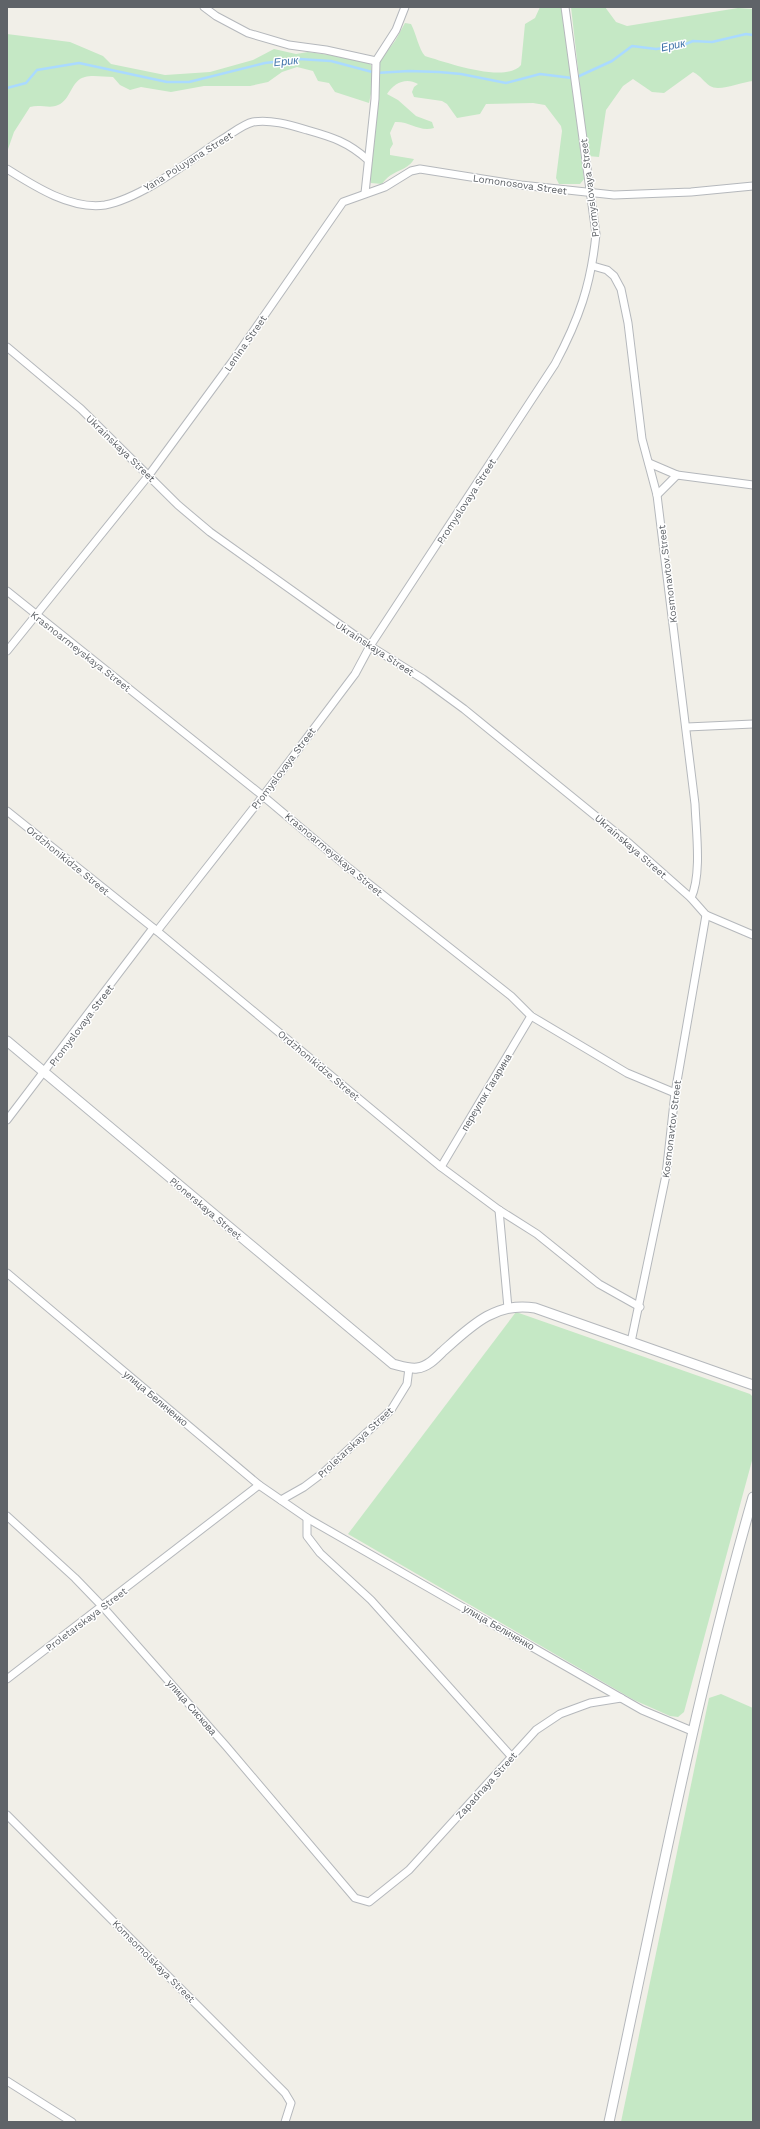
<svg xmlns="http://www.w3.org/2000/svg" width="760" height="2129" font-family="'Work Sans',sans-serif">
<rect width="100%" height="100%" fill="#f1efe8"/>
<g fill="#c5e8c5">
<path d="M 540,7 L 562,7 L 584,179 L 580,184 L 559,184 L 556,178 L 562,131 L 561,126 L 545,105 L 533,103 L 486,104 L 480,114 L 457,118 L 447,104 L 442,101 L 414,97 L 412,92 L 414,87 L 418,84 C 406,77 394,83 387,94 L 398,100 L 416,116 L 432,122 L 434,128 C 418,132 410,121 395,122 L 390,133 L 393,144 L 390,149 L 390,155 L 414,159 C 407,172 392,169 382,184 L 371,183 L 370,177 L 374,127 L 379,101 L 378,63 L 395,41 L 405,23 L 411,24 C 416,33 419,50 425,56 C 445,62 506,84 521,65 L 525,24 L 535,18 Z"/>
<path d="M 571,7 L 605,7 L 616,22 L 627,26 L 738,8 L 753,9 L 753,81 C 741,82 719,92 710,86 C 704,82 702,77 693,72 L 664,93 L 652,92 L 633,79 L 623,86 L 606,110 L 599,157 L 588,156 Z"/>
<path d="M 7,34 L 70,42 L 103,56 L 111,64 L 165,75 L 210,72 L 253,60 L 274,49 L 296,54 L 308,52 L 365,60 L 371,65 L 373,84 L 369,103 L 335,92 L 329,83 L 318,81 L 313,71 L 297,67 L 282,72 L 268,82 L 250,86 L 204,86 L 171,92 L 141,87 L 130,90 L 120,85 L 113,77 C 105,77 92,75 85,77 C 71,80 71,100 58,105 C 50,109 40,104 30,107 L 14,132 L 7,152 Z"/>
<polygon points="516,1312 750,1394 753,1397 753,1457 684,1712 678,1717 670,1716 634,1700 348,1534"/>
<polygon points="721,1694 753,1708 753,2122 621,2122 709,1698"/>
</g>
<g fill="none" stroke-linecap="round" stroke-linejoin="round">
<g stroke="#aadaff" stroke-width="2.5">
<polyline points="577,77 612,61 632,46 656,49 681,46 693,41 712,42 746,34 753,35"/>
<polyline points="7,88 26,83 37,70 79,63 167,82 189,82 265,63 299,59 331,61 376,73 409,71 439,72 461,74 506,83 540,74 572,78"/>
</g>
<defs>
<g id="minor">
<polyline points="204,7 216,16 248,33 289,45 326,50 376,61"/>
<path d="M 7,169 C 34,186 71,210 105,205 C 142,198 189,161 221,140 C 230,135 243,124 253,122 C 270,119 290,125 307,130 C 332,137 348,142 368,160"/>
<polyline points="365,193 375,99 376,61 396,30 405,7"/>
<path d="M 593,266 L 607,270 L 614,276 L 621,289 L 628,323 L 642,439 L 657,495 L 695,804 C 696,831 702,874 691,898"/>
<polyline points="7,347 81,409 178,505 210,532 370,646 423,679 464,709 630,844 691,898 706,915 753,935"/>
<polyline points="649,463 677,475"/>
<polyline points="657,495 677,475 753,485"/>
<polyline points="7,591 263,796 345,865 511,996 531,1016 627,1073 675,1093"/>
<polyline points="7,651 149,475 232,362 343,202 385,187 411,171 420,169 521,185 614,195 691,192 753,186"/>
<polyline points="687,727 753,724"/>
<polyline points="7,811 157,931 441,1167 499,1210 537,1234 599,1284 640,1307"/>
<path d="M 157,931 L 263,796 L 355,674 L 370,646 L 555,364 C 579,319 591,285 596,234 L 565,7"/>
<polyline points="7,1120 153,928"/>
<polyline points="441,1167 531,1016"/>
<polyline points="499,1210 508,1308"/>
<polyline points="7,1273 259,1485 307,1518 642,1710 692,1731"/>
<polyline points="631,1342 666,1175 675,1093 706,915"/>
<polyline points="281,1500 304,1487 324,1472 391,1410 407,1384 409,1368"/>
<polyline points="7,1516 75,1578 103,1607 226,1746 355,1898 369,1902 409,1870 536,1730 560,1714 590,1703 621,1698"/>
<polyline points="307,1518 307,1536 320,1553 371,1600 511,1756"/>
<polyline points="7,1679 259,1485"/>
<polyline points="7,1815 285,2093 291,2103 285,2122"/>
<polyline points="7,2081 72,2122"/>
</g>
<g id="tertiary">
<path d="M 7,1041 L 393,1364 C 401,1366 409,1369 417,1368 C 427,1367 435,1359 442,1352 C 470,1327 495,1301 535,1308 L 753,1385"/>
<path d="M 609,2122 C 654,1913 694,1702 753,1497"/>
</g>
</defs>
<use href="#minor" stroke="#b5b8bc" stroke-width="9"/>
<use href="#tertiary" stroke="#b5b8bc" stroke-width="11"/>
<use href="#minor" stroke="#fff" stroke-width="7"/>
<use href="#tertiary" stroke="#fff" stroke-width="9"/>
</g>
<g text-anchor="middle" stroke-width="3" stroke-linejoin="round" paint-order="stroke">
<g font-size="10" fill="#5f6368" stroke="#fff">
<text transform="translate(188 161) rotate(-32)" y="4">Yana Poluyana Street</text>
<text transform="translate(520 184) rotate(8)" y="4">Lomonosova Street</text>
<text transform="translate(589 188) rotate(-97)" y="4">Promyslovaya Street</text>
<text transform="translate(245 343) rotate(-55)" y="4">Lenina Street</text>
<text transform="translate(121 448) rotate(44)" y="4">Ukrainskaya Street</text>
<text transform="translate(466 501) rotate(-57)" y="4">Promyslovaya Street</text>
<text transform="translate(667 574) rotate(-97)" y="4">Kosmonavtov Street</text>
<text transform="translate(375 648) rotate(33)" y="4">Ukrainskaya Street</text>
<text transform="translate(81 651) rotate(38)" y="4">Krasnoarmeyskaya Street</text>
<text transform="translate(283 768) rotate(-53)" y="4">Promyslovaya Street</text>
<text transform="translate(631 846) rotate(41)" y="4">Ukrainskaya Street</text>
<text transform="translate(334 854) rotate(40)" y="4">Krasnoarmeyskaya Street</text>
<text transform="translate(68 860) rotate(39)" y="4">Ordzhonikidze Street</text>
<text transform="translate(81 1025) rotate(-53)" y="4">Promyslovaya Street</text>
<text transform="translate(319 1065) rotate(40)" y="4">Ordzhonikidze Street</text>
<text transform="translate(486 1092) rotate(-59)" y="4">переулок Гагарина</text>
<text transform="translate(671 1129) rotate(-83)" y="4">Kosmonavtov Street</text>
<text transform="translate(206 1208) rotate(40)" y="4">Pionerskaya Street</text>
<text transform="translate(156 1398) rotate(40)" y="4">улица Беличенко</text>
<text transform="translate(355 1442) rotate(-43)" y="4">Proletarskaya Street</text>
<text transform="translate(86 1619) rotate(-37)" y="4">Proletarskaya Street</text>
<text transform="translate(499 1627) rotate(30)" y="4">улица Беличенко</text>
<text transform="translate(192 1707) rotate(49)" y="4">улица Сискова</text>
<text transform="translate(486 1785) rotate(-48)" y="4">Zapadnaya Street</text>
<text transform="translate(154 1961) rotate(45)" y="4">Komsomolskaya Street</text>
</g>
<g font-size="11" font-style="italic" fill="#4174aa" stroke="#fff">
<text transform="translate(673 45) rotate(-12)" y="4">Ерик</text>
<text transform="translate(286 61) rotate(-6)" y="4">Ерик</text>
</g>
</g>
<rect width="760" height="2129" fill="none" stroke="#5f6368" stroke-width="16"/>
</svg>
